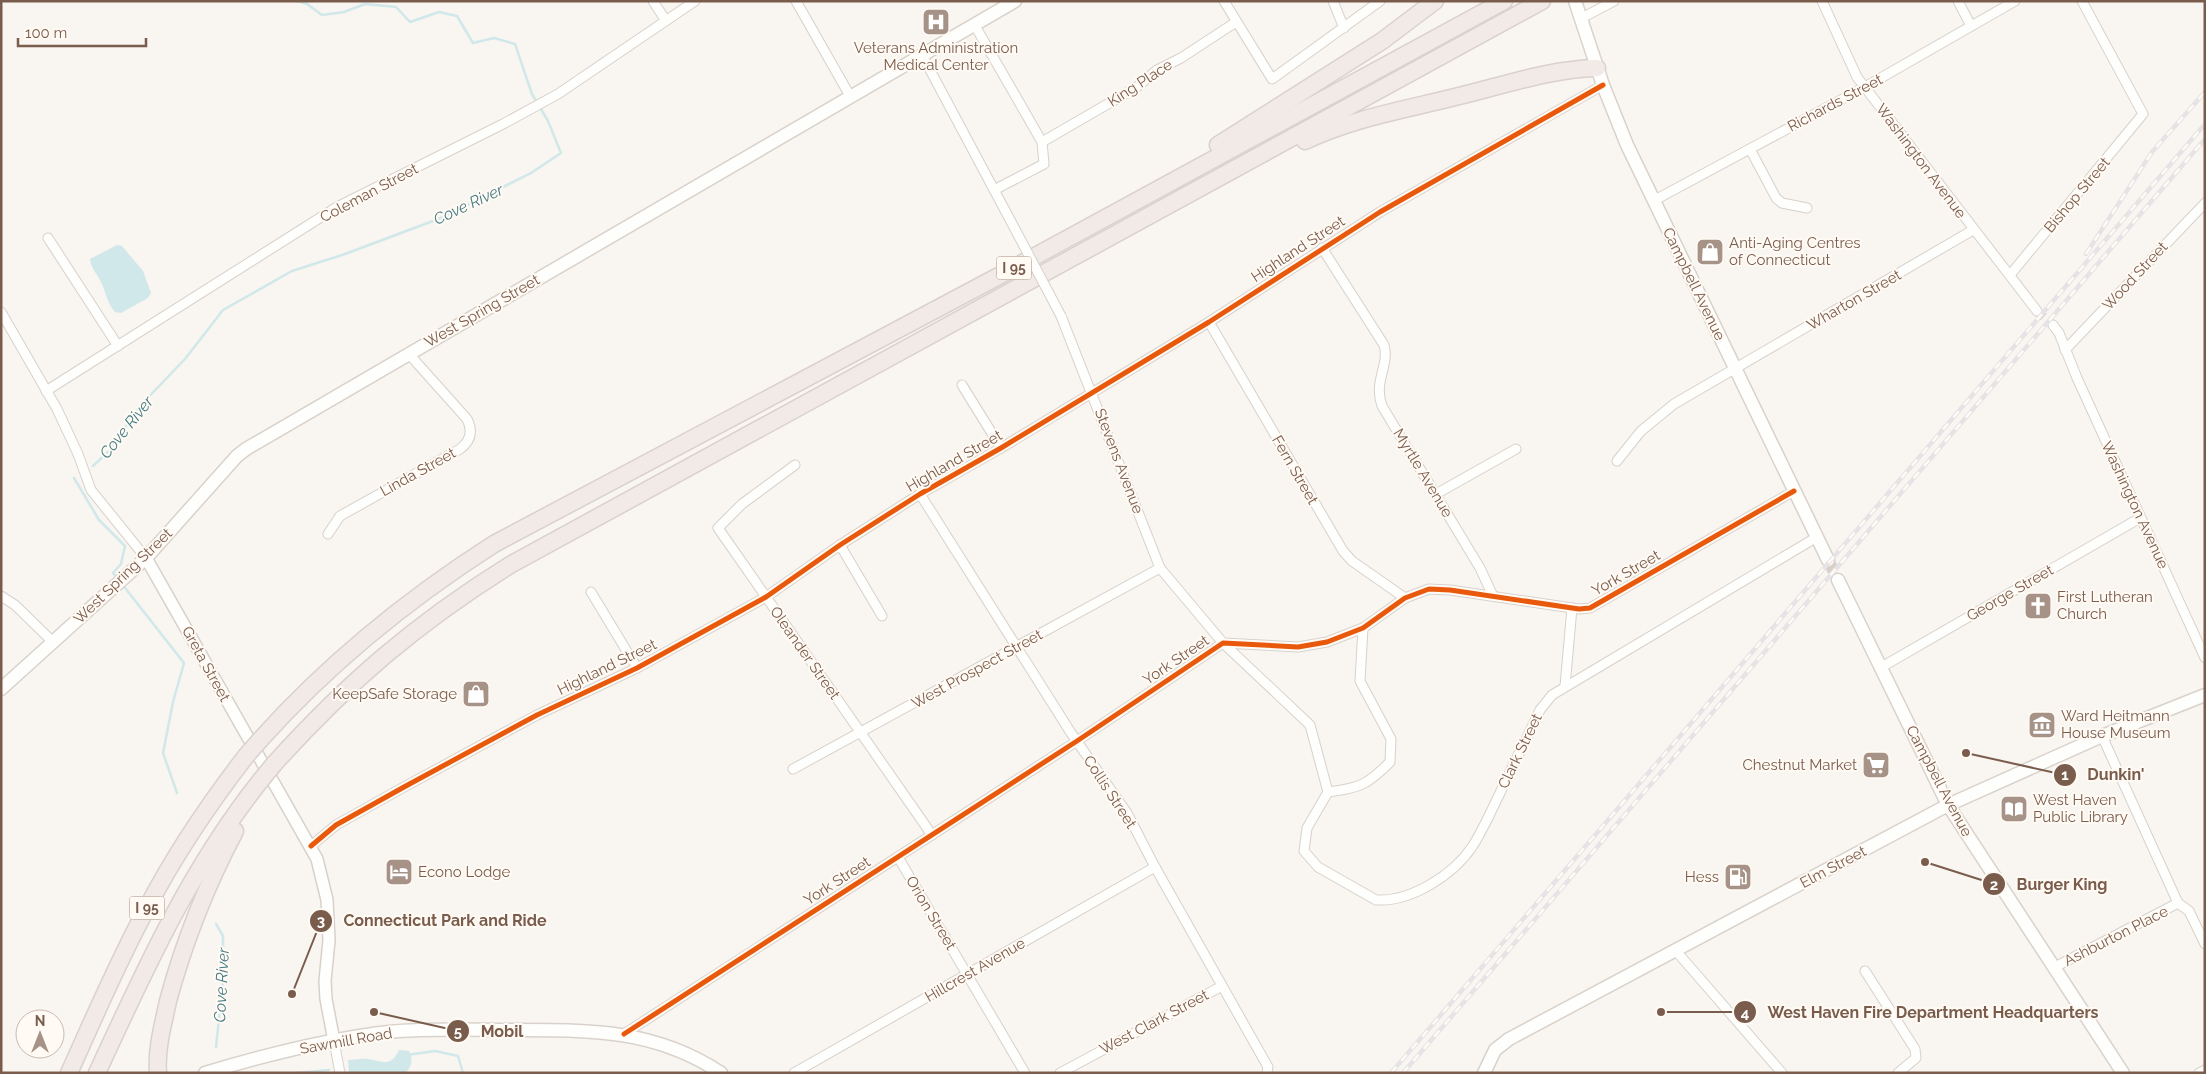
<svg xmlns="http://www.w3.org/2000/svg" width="2206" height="1074" font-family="Raleway,sans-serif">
<rect width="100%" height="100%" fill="#f9f5f0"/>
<g fill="#d0e8ea">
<path d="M 117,245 L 122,246 L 143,271 L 151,293 L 148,298 L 121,313 L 115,312 C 107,303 106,292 101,282 C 97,274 91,268 90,259 Z"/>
<path d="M 399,1050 L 409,1051 C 413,1058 412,1067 406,1072 L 349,1073 L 348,1060 C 354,1060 362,1058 368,1059 C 384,1062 391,1067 399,1050 Z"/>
</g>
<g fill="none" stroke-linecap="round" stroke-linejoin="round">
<g stroke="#d0e8ea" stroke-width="2.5">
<polyline points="93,466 110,450 139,407 185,359 223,310 292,271 345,254 441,218 531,173 561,153 548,121 532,94 515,44 494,38 473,43 457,16 439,12 410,22 396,7 365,4 344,12 322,15 307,4 298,1"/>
<polyline points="74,478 99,520 125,546 121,564 113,573 117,578"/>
<polyline points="122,584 184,663 173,702 163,753 177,793"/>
<polyline points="216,1047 223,980 223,936 216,924"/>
<polyline points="407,1055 435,1051 458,1056 463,1073"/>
<polyline points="296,1073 329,1070"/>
</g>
<polyline stroke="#d9cfc7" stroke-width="9" stroke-dasharray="9 4.5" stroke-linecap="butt" points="2037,311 2053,325"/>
<polyline stroke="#d9cfc7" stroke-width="12" stroke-dasharray="12 6" stroke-linecap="butt" points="1828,560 1838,580"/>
<defs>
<g id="minor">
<polyline points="653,1 666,21"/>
<polyline points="796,1 850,96"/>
<polyline points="1224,1 1272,79 1380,1"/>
<polyline points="1333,1 1344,28"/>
<polyline points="1822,1 1857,77 2037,311"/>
<polyline points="1958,1 1971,26"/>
<polyline points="1580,19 1614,1"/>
<polyline points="974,24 1042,142 1044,164 994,190"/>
<polyline points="922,55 1016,231"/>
<polyline points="1042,142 1137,87 1157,70 1181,58 1236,22"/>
<polyline points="1750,149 1776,198 1782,203 1807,208"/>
<polyline points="1653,201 1865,87 2015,1"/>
<polyline points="48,238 118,346"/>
<path d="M 1322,248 L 1384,345 C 1390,365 1373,381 1382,406 L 1480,568 L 1493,596"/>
<polyline points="2010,275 2143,114 2082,1"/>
<polyline points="1,312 57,409 78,454 91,490 146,558"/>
<path d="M 1061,316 L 1160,568 L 1223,643 L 1310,725 L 1328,792 C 1360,788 1367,785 1390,762 L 1391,739 L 1360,681 L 1363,628"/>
<polyline points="1209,322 1343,551 1352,561 1405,598"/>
<polyline points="2053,325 2059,333 2077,378 2205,658"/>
<polyline points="2065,350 2205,203"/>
<polyline points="962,385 1001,448"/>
<polyline points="46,391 337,207 503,124 558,94 695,1"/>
<polyline points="1617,461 1641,431 1674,404 1973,230"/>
<polyline points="795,465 742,504 718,528 932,835"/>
<polyline points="920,494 1071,733 1127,813 1155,867 1268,1067 1267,1073"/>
<polyline points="1436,494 1516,449"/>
<path d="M 328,534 L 340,516 L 460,449 C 471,441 473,431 467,419 L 408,353"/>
<polyline points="840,545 882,616"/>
<polyline points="591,592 637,668"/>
<polyline points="1,596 15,605 53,642"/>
<polyline points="1880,668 2140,518"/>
<polyline points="1565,686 1572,608"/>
<polyline points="2102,736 2178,903 2189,911 2205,944"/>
<polyline points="793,769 1160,568"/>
<path d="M 1328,792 L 1307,828 L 1304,851 L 1318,867 L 1376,900 C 1411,902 1453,875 1472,847 C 1483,830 1491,811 1500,793 C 1513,765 1527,738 1540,710 L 1552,695 L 1817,537"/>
<polyline points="311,846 336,825 404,787 537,715 637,668 766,597 840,545 920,494 1001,448 1209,322 1380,212 1603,85"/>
<polyline points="898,857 1025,1073"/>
<polyline points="1676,951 1782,1073"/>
<polyline points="2053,968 2178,903"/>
<polyline points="1865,971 1915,1049 1916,1058 1898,1073"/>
<polyline points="624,1034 1077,741 1223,643 1298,647 1327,642 1363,628 1405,598 1429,589 1450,590 1579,609 1590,608 1794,491"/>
<polyline points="334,1041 340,1073"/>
<polyline points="794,1073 1155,867"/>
<polyline points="1060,1073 1222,986"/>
<polyline points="2199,1073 2205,1070"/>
</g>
<polyline id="tertiary" points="146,558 317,859 327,900 329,940 325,981 326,999 334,1041"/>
<g id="secondary">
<polyline points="1575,1 1603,85 1627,145 1828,560"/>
<polyline points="1838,580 1948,805 2123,1073"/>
<polyline points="1,689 146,558 237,456 246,449 1015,1"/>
<path d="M 205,1073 C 265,1055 327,1039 389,1032 C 431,1028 473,1030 514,1030 C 590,1030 655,1029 721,1073"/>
<polyline points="1484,1073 1495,1050 1509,1039 1948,805 2102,736 2205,695"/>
</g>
<g id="motorway">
<path d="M 1305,141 C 1353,118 1408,109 1459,96 C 1505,85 1550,69 1597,68"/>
<polyline points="1218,145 1382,41 1435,1"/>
<path d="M 260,740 C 329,663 408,599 494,544 L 995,278 L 1504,1"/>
<path d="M 274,764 C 348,682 417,623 510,565 L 1542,1"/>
<path d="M 69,1073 C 94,1018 118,961 147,908 C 175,854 209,804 246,756"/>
<path d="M 97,1073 C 144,971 190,869 261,780"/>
<path d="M 158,1073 C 156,1049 163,1025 168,1001 C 184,942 206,886 235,831"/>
</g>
</defs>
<use href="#minor" stroke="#d7d1cb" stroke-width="11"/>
<use href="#tertiary" stroke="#d7d1cb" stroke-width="14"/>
<use href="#secondary" stroke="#d9d2cb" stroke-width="15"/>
<use href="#motorway" stroke="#dad1cc" stroke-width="19"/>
<use href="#minor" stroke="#fefefd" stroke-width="9"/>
<use href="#tertiary" stroke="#fefefd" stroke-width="11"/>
<use href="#secondary" stroke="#fefefd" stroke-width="12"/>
<use href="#motorway" stroke="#f2eae7" stroke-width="16"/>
<defs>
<g id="rail">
<polyline points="2086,254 2152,152 2205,92"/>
<polyline points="1391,1073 2205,124"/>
<polyline points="1403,1073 2205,139"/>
</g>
</defs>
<use href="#rail" stroke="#e6e3e7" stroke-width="4.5"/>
<use href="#rail" stroke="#fffaf3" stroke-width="2.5" stroke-dasharray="8" stroke-linecap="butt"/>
<defs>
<polyline id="minor-bridge" points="1016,231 1061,316"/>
<g id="motorway-bridge">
<polyline points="246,756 260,740"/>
<polyline points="261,780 274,764"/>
</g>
</defs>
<use href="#minor-bridge" stroke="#d7d1cb" stroke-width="11" stroke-linecap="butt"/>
<use href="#motorway-bridge" stroke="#dad1cc" stroke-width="19" stroke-linecap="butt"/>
<use href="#minor-bridge" stroke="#fefefd" stroke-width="9"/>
<use href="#motorway-bridge" stroke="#f2eae7" stroke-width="16"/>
<defs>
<g id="cycleway">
<polyline points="311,846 336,825 404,787 537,715 637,668 766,597 840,545 920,494 1001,448 1209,322 1380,212 1603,85"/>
<polyline points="624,1034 1077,741 1223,643 1298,647 1327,642 1363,628 1405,598 1429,589 1450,590 1579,609 1590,608 1794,491"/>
</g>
</defs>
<use href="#cycleway" stroke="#fffaf3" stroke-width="8"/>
<use href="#cycleway" stroke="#e8590c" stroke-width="5"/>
</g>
<defs>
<symbol id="hospital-square" viewBox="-11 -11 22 22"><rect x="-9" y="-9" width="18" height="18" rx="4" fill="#a69286" stroke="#fffaf3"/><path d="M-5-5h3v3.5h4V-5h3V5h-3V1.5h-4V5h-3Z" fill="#fff"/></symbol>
<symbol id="shop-square" viewBox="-11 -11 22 22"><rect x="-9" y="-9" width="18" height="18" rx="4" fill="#a69286" stroke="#fffaf3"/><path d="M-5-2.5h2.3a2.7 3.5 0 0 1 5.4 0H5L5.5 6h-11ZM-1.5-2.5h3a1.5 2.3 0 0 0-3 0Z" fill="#fff"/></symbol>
<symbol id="church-square" viewBox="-11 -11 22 22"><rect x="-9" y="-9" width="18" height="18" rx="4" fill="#a69286" stroke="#fffaf3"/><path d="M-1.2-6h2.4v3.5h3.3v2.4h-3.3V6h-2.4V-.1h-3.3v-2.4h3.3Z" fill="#fff"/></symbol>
<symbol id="museum-square" viewBox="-11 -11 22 22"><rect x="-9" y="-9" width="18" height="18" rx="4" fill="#a69286" stroke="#fffaf3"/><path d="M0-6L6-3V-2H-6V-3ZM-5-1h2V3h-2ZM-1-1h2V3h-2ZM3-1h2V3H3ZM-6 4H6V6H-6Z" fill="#fff"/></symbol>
<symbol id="supermarket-square" viewBox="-11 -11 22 22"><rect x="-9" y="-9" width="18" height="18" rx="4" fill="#a69286" stroke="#fffaf3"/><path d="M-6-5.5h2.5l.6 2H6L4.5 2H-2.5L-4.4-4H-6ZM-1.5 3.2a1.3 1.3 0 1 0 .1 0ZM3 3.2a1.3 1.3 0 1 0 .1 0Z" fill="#fff"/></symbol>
<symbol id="library-square" viewBox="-11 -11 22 22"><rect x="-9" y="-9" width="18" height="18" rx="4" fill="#a69286" stroke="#fffaf3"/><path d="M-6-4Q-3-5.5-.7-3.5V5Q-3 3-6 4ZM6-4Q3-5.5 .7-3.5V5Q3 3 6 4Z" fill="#fff"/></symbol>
<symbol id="hotel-square" viewBox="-11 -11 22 22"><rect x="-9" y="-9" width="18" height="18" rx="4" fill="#a69286" stroke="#fffaf3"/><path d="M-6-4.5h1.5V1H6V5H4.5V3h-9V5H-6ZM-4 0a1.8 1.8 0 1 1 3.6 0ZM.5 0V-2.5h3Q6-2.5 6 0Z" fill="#fff"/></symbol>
<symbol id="fuel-square" viewBox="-11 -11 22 22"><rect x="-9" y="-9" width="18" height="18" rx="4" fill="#a69286" stroke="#fffaf3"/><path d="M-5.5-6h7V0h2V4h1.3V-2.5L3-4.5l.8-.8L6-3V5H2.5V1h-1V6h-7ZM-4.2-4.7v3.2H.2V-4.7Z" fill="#fff"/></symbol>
</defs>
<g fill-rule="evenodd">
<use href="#hospital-square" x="920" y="6" width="32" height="32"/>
<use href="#shop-square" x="1694" y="236" width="32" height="32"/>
<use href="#church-square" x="2022" y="590" width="32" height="32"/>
<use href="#shop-square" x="460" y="678" width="32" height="32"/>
<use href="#museum-square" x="2026" y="709" width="32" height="32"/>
<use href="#supermarket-square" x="1860" y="749" width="32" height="32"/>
<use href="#library-square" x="1998" y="793" width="32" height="32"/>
<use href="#hotel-square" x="383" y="856" width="32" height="32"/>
<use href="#fuel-square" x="1722" y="861" width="32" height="32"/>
</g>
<g text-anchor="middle" stroke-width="4" stroke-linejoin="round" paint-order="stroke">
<g fill="#fffaf3" stroke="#a28b7f" stroke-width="1">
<rect x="996.5" y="256.5" width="35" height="23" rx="4"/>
<rect x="129.5" y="896.5" width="35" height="23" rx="4"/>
</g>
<g font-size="14" font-weight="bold" fill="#7a5c4d">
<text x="1014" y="273">I 95</text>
<text x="147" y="913">I 95</text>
</g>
<g font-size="15" fill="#7a5c4d" stroke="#fffaf3" text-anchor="start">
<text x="936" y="53" text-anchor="middle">Veterans Administration<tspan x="936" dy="17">Medical Center</tspan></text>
<text x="1729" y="248">Anti-Aging Centres<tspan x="1729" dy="17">of Connecticut</tspan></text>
<text x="2057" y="602">First Lutheran<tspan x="2057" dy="17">Church</tspan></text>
<text x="457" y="699" text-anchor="end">KeepSafe Storage</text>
<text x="2061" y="721">Ward Heitmann<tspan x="2061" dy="17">House Museum</tspan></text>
<text x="1857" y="770" text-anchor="end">Chestnut Market</text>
<text x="2033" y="805">West Haven<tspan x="2033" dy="17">Public Library</tspan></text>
<text x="418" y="877">Econo Lodge</text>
<text x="1719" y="882" text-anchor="end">Hess</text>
</g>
<g font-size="15" fill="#7a5c4d" stroke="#fffaf3">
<text transform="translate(1140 83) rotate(-33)" y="5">King Place</text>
<text transform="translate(1835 103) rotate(-28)" y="5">Richards Street</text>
<text transform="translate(1921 161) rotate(53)" y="5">Washington Avenue</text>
<text transform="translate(369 193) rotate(-28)" y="5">Coleman Street</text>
<text transform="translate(2077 195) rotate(-50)" y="5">Bishop Street</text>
<text transform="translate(1298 249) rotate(-33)" y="5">Highland Street</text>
<text transform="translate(2135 276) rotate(-47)" y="5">Wood Street</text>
<text transform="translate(1694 284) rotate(64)" y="5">Campbell Avenue</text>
<text transform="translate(1854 300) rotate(-30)" y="5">Wharton Street</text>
<text transform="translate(482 311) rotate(-30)" y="5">West Spring Street</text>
<text transform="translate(954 461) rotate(-30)" y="5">Highland Street</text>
<text transform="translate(1119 461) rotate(69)" y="5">Stevens Avenue</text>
<text transform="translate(1295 470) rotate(60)" y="5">Fern Street</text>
<text transform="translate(418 472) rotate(-29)" y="5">Linda Street</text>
<text transform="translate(1423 473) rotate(59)" y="5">Myrtle Avenue</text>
<text transform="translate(2135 505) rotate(65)" y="5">Washington Avenue</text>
<text transform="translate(1626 573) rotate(-30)" y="5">York Street</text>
<text transform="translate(123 576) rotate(-44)" y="5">West Spring Street</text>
<text transform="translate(2010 593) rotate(-30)" y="5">George Street</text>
<text transform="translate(805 653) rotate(55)" y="5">Oleander Street</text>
<text transform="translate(1176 660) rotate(-34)" y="5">York Street</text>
<text transform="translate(206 664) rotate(61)" y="5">Greta Street</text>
<text transform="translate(607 667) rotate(-26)" y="5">Highland Street</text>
<text transform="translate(977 669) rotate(-29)" y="5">West Prospect Street</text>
<text transform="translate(1520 751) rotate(-64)" y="5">Clark Street</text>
<text transform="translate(1939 781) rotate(62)" y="5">Campbell Avenue</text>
<text transform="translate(1110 792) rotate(57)" y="5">Collis Street</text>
<text transform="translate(1833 867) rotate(-28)" y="5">Elm Street</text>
<text transform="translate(837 881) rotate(-33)" y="5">York Street</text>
<text transform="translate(931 913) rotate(59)" y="5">Orion Street</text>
<text transform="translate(2116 936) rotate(-27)" y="5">Ashburton Place</text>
<text transform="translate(975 970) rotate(-30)" y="5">Hillcrest Avenue</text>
<text transform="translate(1154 1022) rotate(-28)" y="5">West Clark Street</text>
<text transform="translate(346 1041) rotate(-10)" y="5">Sawmill Road</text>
</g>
<g font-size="16" font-style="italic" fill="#437c86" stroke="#fffaf3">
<text transform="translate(468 204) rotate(-25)" y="6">Cove River</text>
<text transform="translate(126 427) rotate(-51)" y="6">Cove River</text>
<text transform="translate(221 985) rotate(-87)" y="6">Cove River</text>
</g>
</g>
<path fill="none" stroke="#7a5c4d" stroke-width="2" d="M1966 753L2065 775M1925 862L1994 884M292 994L321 921M1661 1012L1745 1012M374 1012L458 1031"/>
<g fill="#7a5c4d" stroke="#fffaf3" stroke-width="2">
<circle cx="1966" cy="753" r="5"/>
<circle cx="1925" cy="862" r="5"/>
<circle cx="292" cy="994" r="5"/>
<circle cx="1661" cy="1012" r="5"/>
<circle cx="374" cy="1012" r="5"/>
<circle cx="2065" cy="775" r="12"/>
<circle cx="1994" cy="884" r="12"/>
<circle cx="321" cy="921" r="12"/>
<circle cx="1745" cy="1012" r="12"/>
<circle cx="458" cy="1031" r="12"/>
</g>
<g font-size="15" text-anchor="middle" font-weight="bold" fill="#fff">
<text x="2065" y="780">1</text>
<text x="1994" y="890">2</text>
<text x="321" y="926">3</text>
<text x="1745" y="1018">4</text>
<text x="458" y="1037">5</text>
</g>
<g font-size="16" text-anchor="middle" font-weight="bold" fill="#7a5c4d" stroke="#fffaf3" stroke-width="4" stroke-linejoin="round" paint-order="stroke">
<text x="2116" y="780">Dunkin'</text>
<text x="2062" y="890">Burger King</text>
<text x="445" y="926">Connecticut Park and Ride</text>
<text x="1933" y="1018">West Haven Fire Department Headquarters</text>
<text x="502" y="1037">Mobil</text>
</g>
<rect width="2206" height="1074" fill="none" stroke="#7a5c4d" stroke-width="5"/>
<g transform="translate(40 1034)"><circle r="24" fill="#fffaf3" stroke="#cabbb1"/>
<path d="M0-4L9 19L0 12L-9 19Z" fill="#a69286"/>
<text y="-8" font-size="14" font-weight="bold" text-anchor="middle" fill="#7a5c4d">N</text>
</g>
<path d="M18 38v8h128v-8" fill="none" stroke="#7a5c4d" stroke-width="2.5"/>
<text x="25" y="38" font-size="15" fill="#7a5c4d" stroke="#fffaf3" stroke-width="4" paint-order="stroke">100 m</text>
</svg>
